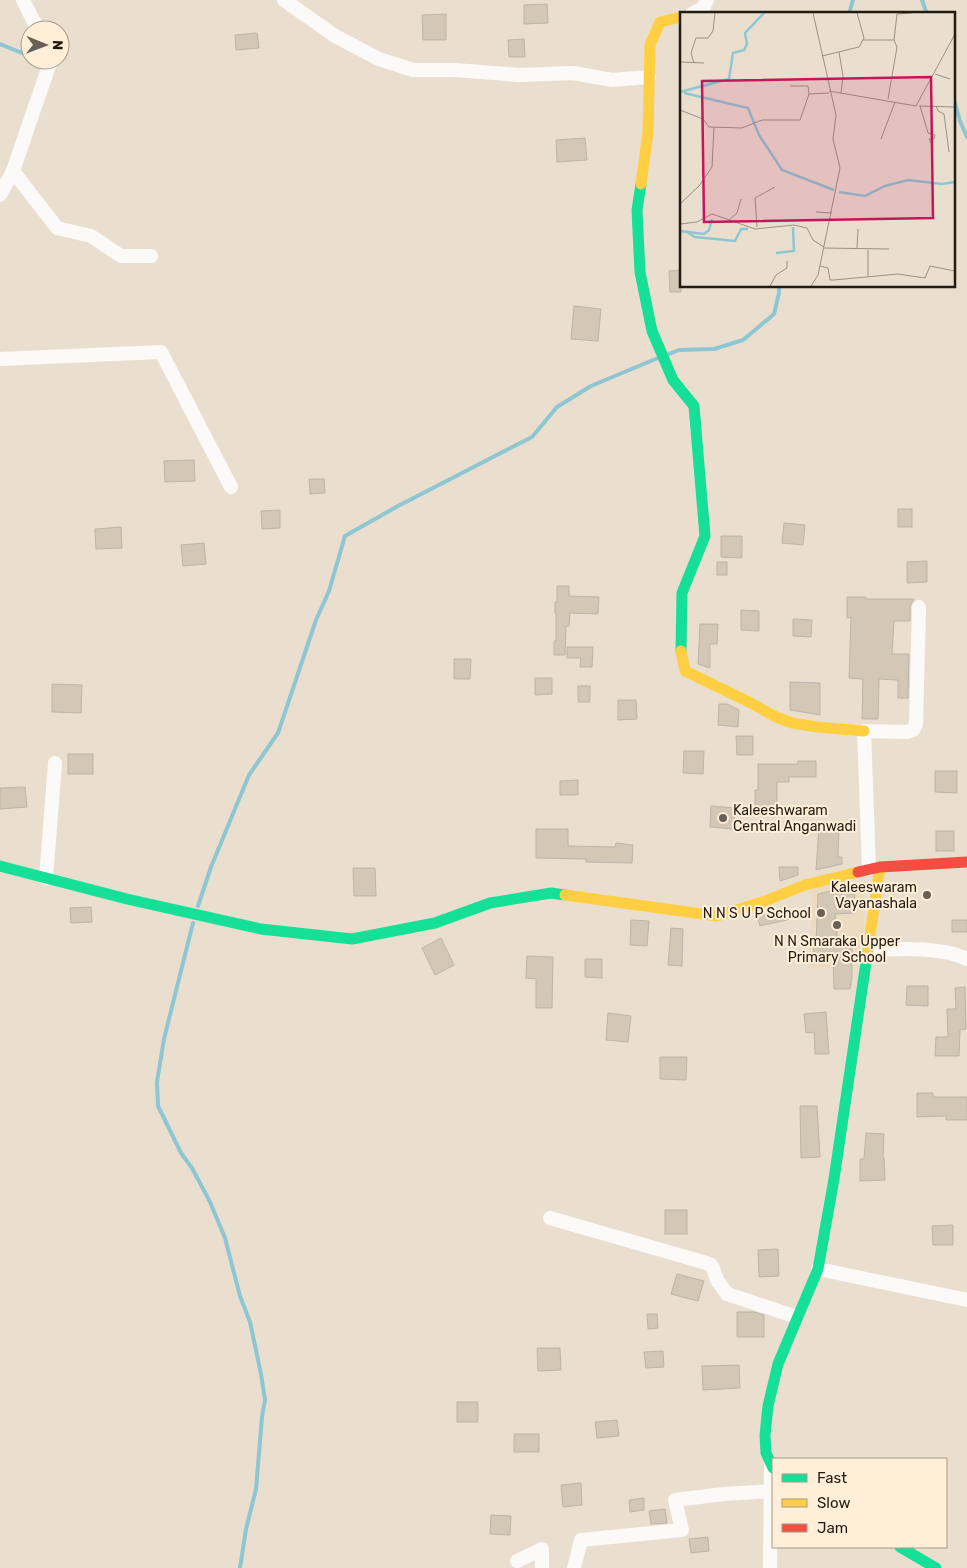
<svg xmlns="http://www.w3.org/2000/svg" width="967" height="1568" font-family="Rubik,sans-serif">
<rect width="100%" height="100%" fill="#eadfcf"/>
<polygon fill="#eddbc0" points="813,883 864,883 864,966 808,968"/>
<g fill="none" stroke-linecap="round" stroke-linejoin="round">
<g stroke="#8ec6d2" stroke-width="4">
<polyline points="922,0 927,14"/>
<polyline points="849,14 853,0"/>
<polyline points="0,44 22,53"/>
<polyline points="953,96 960,121 967,137"/>
<polyline points="669,354 679,350 714,349 743,340 774,314 779,293 779,286"/>
<polyline points="198,906 211,867 249,775 278,733 316,620 329,591 345,536 398,506 532,437 557,407 591,386 658,358"/>
<polyline points="193,923 164,1039 157,1082 158,1106 181,1153 192,1168 210,1202 225,1238 240,1296 250,1322 261,1374 265,1400 262,1417 256,1489 246,1529 240,1568"/>
</g>
</g>
<g fill="#d3c7b5" stroke="#bdb5a8">
<polygon points="547,4 548,23 524,24 524,5"/>
<polygon points="446,14 446,40 423,40 422,15"/>
<polygon points="257,33 259,48 236,50 235,35"/>
<polygon points="524,39 525,57 509,57 508,40"/>
<polygon points="585,138 587,160 557,162 556,140"/>
<polygon points="681,270 681,292 670,292 669,271"/>
<polygon points="574,306 601,309 598,341 571,339"/>
<polygon points="194,460 195,481 165,482 164,461"/>
<polygon points="309,479 324,479 325,493 310,494"/>
<rect x="898" y="509" width="14" height="18"/>
<polygon points="280,510 280,528 262,529 261,511"/>
<polygon points="784,523 805,525 803,545 782,543"/>
<polygon points="121,527 122,548 96,549 95,529"/>
<polygon points="721,536 742,536 742,558 721,557"/>
<polygon points="204,543 206,564 183,566 181,545"/>
<polygon points="927,561 927,582 907,583 907,562"/>
<rect x="717" y="562" width="10" height="13"/>
<polygon points="557,586 569,586 569,596 599,597 598,614 570,613 569,626 566,626 565,655 554,655 554,641 556,641 556,613 555,613 555,602 557,602"/>
<polygon points="847,597 866,597 866,599 914,599 910,606 910,621 894,621 892,654 909,654 908,698 898,698 898,680 879,679 878,719 862,719 863,679 849,678 851,617 847,618"/>
<polygon points="741,610 759,611 759,631 741,630"/>
<polygon points="793,619 812,620 811,637 793,636"/>
<polygon points="700,624 718,624 717,644 710,644 710,668 698,664"/>
<polygon points="567,647 593,647 592,667 580,667 581,658 567,658"/>
<polygon points="454,659 471,659 470,679 454,679"/>
<polygon points="535,678 552,678 552,694 535,695"/>
<polygon points="790,682 820,683 820,715 790,710"/>
<polygon points="52,684 82,685 81,713 52,712"/>
<rect x="578" y="686" width="12" height="16"/>
<polygon points="618,700 636,700 637,719 618,720"/>
<polygon points="719,704 727,704 739,710 738,727 718,725"/>
<polygon points="736,736 753,736 753,755 737,755"/>
<polygon points="684,751 704,751 703,774 683,773"/>
<rect x="68" y="754" width="25" height="20"/>
<polygon points="798,761 816,761 816,777 789,777 789,782 777,782 777,816 755,815 755,790 758,790 758,764 798,764"/>
<polygon points="935,771 957,771 957,793 935,792"/>
<polygon points="578,780 578,795 560,795 560,781"/>
<polygon points="25,787 27,807 0,809 0,788"/>
<polygon points="711,806 735,808 733,829 710,827"/>
<polygon points="819,827 839,828 838,857 842,857 842,864 816,870"/>
<polygon points="536,829 568,829 568,846 615,847 616,843 633,845 632,863 586,862 586,859 536,858"/>
<rect x="936" y="831" width="18" height="20"/>
<polygon points="779,867 798,867 798,875 780,881"/>
<polygon points="353,868 375,868 376,896 354,896"/>
<polygon points="855,885 854,913 835,914 838,943 852,943 852,977 850,989 834,989 833,956 813,957 814,943 816,943 818,894"/>
<polygon points="91,907 92,922 71,923 70,908"/>
<polygon points="789,908 791,919 760,926 757,916 769,914 770,912"/>
<polygon points="631,920 649,921 647,946 630,945"/>
<rect x="952" y="920" width="15" height="12"/>
<polygon points="671,928 683,929 682,966 668,965"/>
<polygon points="441,938 454,965 435,975 422,948"/>
<polygon points="527,956 553,957 552,1008 536,1008 536,979 526,978"/>
<polygon points="585,959 602,959 602,978 585,977"/>
<polygon points="907,986 928,986 928,1006 906,1005"/>
<polygon points="965,987 966,1029 960,1030 959,1056 935,1056 936,1037 948,1037 947,1009 956,1009 955,988"/>
<polygon points="826,1012 829,1054 815,1054 814,1032 806,1033 804,1014"/>
<polygon points="608,1013 631,1016 628,1042 606,1040"/>
<polygon points="660,1057 687,1057 686,1080 660,1079"/>
<polygon points="917,1093 933,1093 933,1097 967,1097 967,1120 946,1120 946,1116 917,1117"/>
<polygon points="800,1106 817,1106 820,1157 801,1158"/>
<polygon points="866,1133 884,1134 883,1158 884,1158 885,1180 860,1181 860,1159 864,1159"/>
<rect x="665" y="1210" width="22" height="24"/>
<polygon points="953,1225 953,1245 933,1245 932,1226"/>
<polygon points="778,1249 779,1276 759,1277 758,1250"/>
<polygon points="677,1274 704,1281 698,1301 671,1294"/>
<polygon points="737,1312 754,1312 764,1315 764,1337 737,1337"/>
<polygon points="647,1314 657,1314 658,1328 648,1329"/>
<polygon points="537,1348 560,1348 561,1370 538,1371"/>
<polygon points="663,1351 664,1367 646,1368 644,1352"/>
<polygon points="739,1365 740,1388 703,1390 702,1366"/>
<rect x="457" y="1402" width="21" height="20"/>
<polygon points="617,1420 619,1436 597,1438 595,1422"/>
<rect x="514" y="1434" width="25" height="18"/>
<polygon points="581,1483 582,1505 563,1507 561,1485"/>
<polygon points="644,1498 644,1510 630,1512 629,1500"/>
<polygon points="665,1509 667,1523 651,1524 649,1511"/>
<polygon points="491,1515 511,1516 510,1535 490,1534"/>
<polygon points="708,1537 709,1551 691,1553 689,1539"/>
</g>
<g fill="none" stroke-linecap="round" stroke-linejoin="round">
<g stroke="#fcfaf8" stroke-width="14">
<polyline points="23,0 38,30"/>
<polyline points="284,0 335,36 379,59 413,70 455,70 519,75 573,73 612,80 649,77"/>
<polyline points="692,14 703,8 707,0"/>
<polyline points="13,171 57,228 91,236 121,256 151,256"/>
<polyline points="0,195 13,171 51,60"/>
<polyline points="0,359 161,352 231,487"/>
<polyline points="869,869 864,731 907,732 913,730 916,724 919,607"/>
<polyline points="46,878 55,763"/>
<path d="M 868,950 C 897,949 941,946 967,959"/>
<polyline points="550,1218 710,1264 713,1268 717,1280 727,1294 797,1317"/>
<polyline points="818,1269 967,1300"/>
<polyline points="517,1561 542,1549 542,1568"/>
<polyline points="574,1568 581,1540 682,1530 675,1500 724,1494 771,1491"/>
<polyline points="770,1568 771,1466"/>
</g>
<g stroke="#16e098" stroke-width="11">
<polyline points="641,184 637,210 640,272 652,331 673,380 694,406 705,536 682,593 681,651"/>
<polyline points="0,866 127,899 261,929 352,939 435,923 490,903 551,893 565,895"/>
<polyline points="773,1468 766,1453 765,1435 768,1406 778,1364 818,1269 834,1179 868,949"/>
<polyline points="900,1547 936,1568"/>
</g>
<g stroke="#ffcf43" stroke-width="11">
<polyline points="641,184 648,132 650,45 660,22 681,17"/>
<polyline points="681,651 685,671 749,702 776,717 792,723 817,727 864,731"/>
<polyline points="565,895 717,916 765,901 805,885 858,872"/>
<polyline points="868,949 880,867"/>
</g>
<polyline stroke="#f24e42" stroke-width="11" points="858,872 880,867 967,862"/>
</g>
<g fill="#686054" stroke="#ffefd8" stroke-width="2">
<circle cx="723" cy="818" r="5"/>
<circle cx="927" cy="895" r="5"/>
<circle cx="821" cy="913" r="5"/>
<circle cx="837" cy="925" r="5"/>
</g>
<g text-anchor="middle" stroke-width="4" stroke-linejoin="round" paint-order="stroke">
<g font-size="14" fill="#221b11" stroke="#ffefd8" text-anchor="end">
<text x="733" y="815" text-anchor="start">Kaleeshwaram<tspan x="733" dy="16">Central Anganwadi</tspan></text>
<text x="917" y="892">Kaleeswaram<tspan x="917" dy="16">Vayanashala</tspan></text>
<text x="811" y="918">N N S U P School</text>
<text x="837" y="946" text-anchor="middle">N N Smaraka Upper<tspan x="837" dy="16">Primary School</tspan></text>
</g>
</g>
<g transform="translate(680 12)">
<rect width="275" height="275" fill="#eadfcf"/>
<path fill="none" stroke="#8ec6d2" stroke-width="2.5" d="M 0,80 L 49,67 L 53,41 L 64,38 L 67,32 L 65,21 L 84,1M 4,81 L 68,96 L 79,123 L 102,158 L 154,178M 159,180 L 185,184 L 205,174 L 228,168 L 262,172 L 275,170M 0,219 L 24,222 L 29,218 L 32,207M 7,220 L 15,225 L 55,229 L 61,217 L 68,217M 96,241 L 114,239 L 113,215"/>
<path fill="none" stroke="#9a9183" stroke-width="1" d="M 183,28 L 214,28M 159,40 L 163,64 L 161,81M 142,44 L 179,35 L 184,26 L 177,1M 0,50 L 24,51M 14,51 L 11,41 L 16,26 L 28,26 L 33,19 L 35,1M 255,62 L 270,67M 110,74 L 128,74 L 129,82 L 149,81M 149,79 L 236,94 L 275,22M 208,87 L 217,35 L 214,28 L 217,2 L 232,1M 239,94 L 275,95M 240,94 L 248,121 L 255,123 L 254,127 L 249,127 L 251,131M 256,94 L 258,99 L 264,102 L 269,140M 0,98 L 23,107 L 29,115 L 62,116 L 82,108 L 120,108 L 129,82M 201,127 L 215,90M 0,192 L 19,174 L 32,155 L 34,115M 136,200 L 152,201M 49,208 L 57,201 L 61,187M 0,212 L 17,210 L 32,202 L 75,217 L 114,213 L 127,216 L 133,228 L 144,235M 77,215 L 75,186 L 95,175M 144,236 L 209,237M 177,237 L 178,217M 140,254 L 148,256 L 150,268 L 154,268 L 218,262 L 245,266 L 250,254 L 275,259M 188,264 L 188,238M 90,274 L 96,263 L 107,256 L 107,249M 131,274 L 138,263 L 160,156 L 153,127 L 156,103 L 133,1"/>
<path fill="#c2185b" fill-opacity="0.15" stroke="#c2185b" stroke-width="2.5" d="M 251,65 L 253,206 L 24,210 L 22,69 Z"/>
<rect width="275" height="275" fill="none" stroke="#221b11" stroke-width="2.5"/>
</g>
<rect x="772" y="1458" width="175" height="90" fill="#ffefd8" stroke="#a79a88"/>
<rect x="782" y="1474" width="25" height="8" fill="#16e098" stroke="#a79a88"/>
<text x="817" y="1483" font-size="15" fill="#221b11">Fast</text>
<rect x="782" y="1499" width="25" height="8" fill="#ffcf43" stroke="#a79a88"/>
<text x="817" y="1508" font-size="15" fill="#221b11">Slow</text>
<rect x="782" y="1524" width="25" height="8" fill="#f24e42" stroke="#a79a88"/>
<text x="817" y="1533" font-size="15" fill="#221b11">Jam</text>
<g transform="translate(45 45) rotate(91)"><circle r="24" fill="#ffefd8" stroke="#a79a88"/>
<path d="M0-4L9 19L0 12L-9 19Z" fill="#686054"/>
<text y="-8" font-size="14" font-weight="bold" text-anchor="middle" fill="#221b11">N</text>
</g>
</svg>
